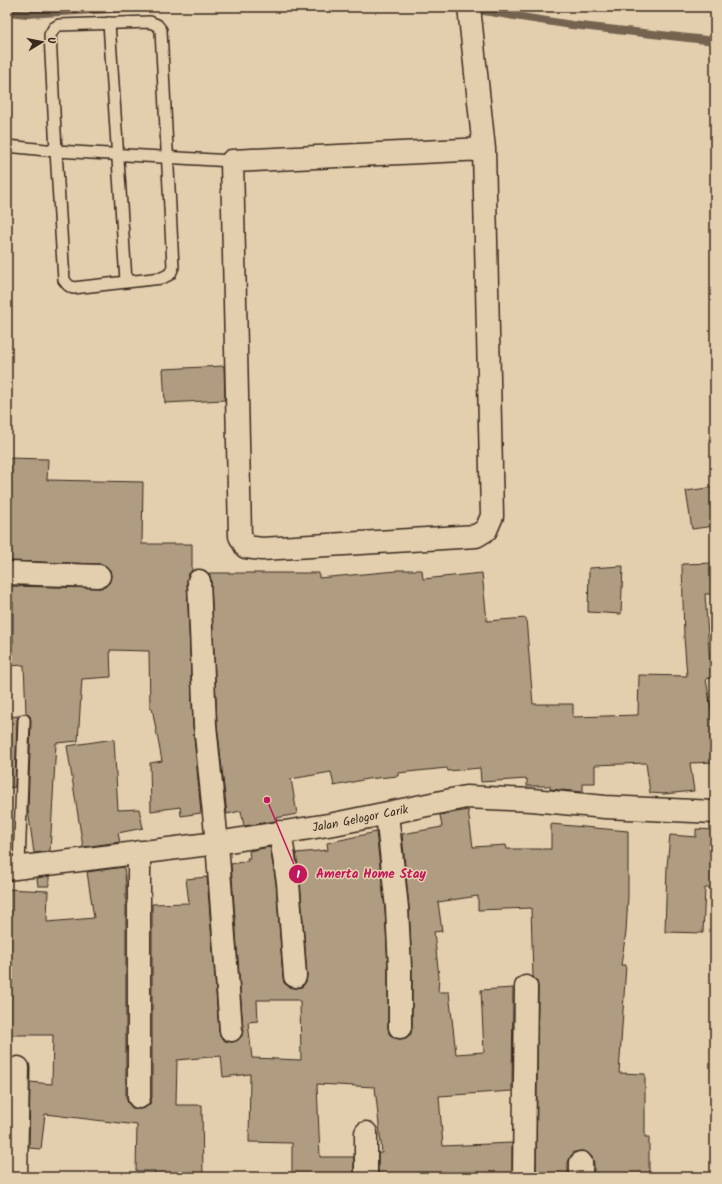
<svg xmlns="http://www.w3.org/2000/svg" width="722" height="1184" font-family="Kalam,sans-serif">
<rect width="100%" height="100%" fill="#e3cfae"/>
<filter id="ink" filterUnits="userSpaceOnUse"><feTurbulence type="fractalNoise" baseFrequency=".025" numOctaves="2"/><feDisplacementMap in="SourceGraphic" scale="8" xChannelSelector="R" yChannelSelector="G"/><feConvolveMatrix kernelMatrix="1 2 1 2 8 2 1 2 1" color-interpolation-filters="sRGB"/></filter>
<g filter="url(#ink)">
<polygon fill="#d3c0a0" points="594,7 660,7 655,12 594,11"/>
<g fill="none" stroke-linecap="round" stroke-linejoin="round">
<g stroke="#74624f" stroke-width="8">
<polyline points="458,7 572,25 715,41"/>
<polyline points="7,12 27,14 145,7"/>
</g>
</g>
<g fill="#af9c81" stroke="#3b2a1e" fill-rule="evenodd">
<polygon points="224,366 225,400 165,403 163,369"/>
<polygon points="7,458 48,459 47,480 143,482 142,544 192,544 192,570 188,575 187,582 193,726 201,813 181,816 180,807 151,811 150,763 162,761 152,708 150,708 149,651 110,650 111,677 82,679 78,741 56,743 50,851 34,853 28,810 31,720 30,716 26,713 24,665 9,666 8,643 13,643 13,602 7,602 7,586 99,588 105,587 109,583 111,576 110,570 106,566 99,564 7,561"/>
<polygon points="715,487 715,526 692,529 686,491"/>
<polygon points="715,563 715,594 705,594 711,678 706,679 715,732 715,762 690,763 694,791 664,794 650,793 646,763 595,765 595,783 583,783 583,792 550,789 550,786 527,786 527,779 481,782 480,768 448,771 447,768 398,773 398,776 367,779 334,786 331,772 291,779 297,814 276,818 277,820 275,821 244,826 241,811 227,814 217,724 211,580 209,573 319,573 319,578 396,571 396,570 422,570 423,579 482,573 487,621 526,618 533,704 573,704 573,717 638,715 639,675 687,676 684,637 682,564"/>
<polygon points="623,566 621,614 588,612 589,568"/>
<polygon points="18,716 17,720 15,787 7,788 7,717"/>
<polygon points="114,739 118,810 139,809 143,828 118,833 120,842 83,847 67,746"/>
<path d="M 468,810 L 473,847 L 506,845 L 507,849 L 551,849 L 551,824 L 628,831 L 628,896 L 626,932 L 621,965 L 626,965 L 619,1073 L 645,1074 L 645,1137 L 649,1137 L 649,1175 L 594,1176 L 594,1163 L 592,1157 L 587,1152 L 581,1151 L 574,1152 L 570,1157 L 568,1163 L 568,1176 L 536,1177 L 538,987 L 537,981 L 533,977 L 531,908 L 478,910 L 478,896 L 438,902 L 442,931 L 434,932 L 439,977 L 438,992 L 449,992 L 456,1054 L 484,1052 L 481,990 L 513,988 L 512,1091 L 439,1096 L 443,1146 L 512,1143 L 512,1176 L 378,1177 L 378,1153 L 382,1153 L 375,1087 L 317,1084 L 320,1157 L 354,1157 L 354,1177 L 292,1177 L 292,1143 L 249,1142 L 250,1074 L 223,1077 L 221,1056 L 177,1060 L 176,1105 L 202,1105 L 203,1177 L 155,1177 L 155,1171 L 136,1171 L 137,1125 L 45,1114 L 41,1149 L 29,1148 L 30,1082 L 52,1084 L 53,1035 L 7,1035 L 7,889 L 48,891 L 47,922 L 94,918 L 87,872 L 124,867 L 126,884 L 126,1097 L 128,1103 L 132,1108 L 139,1109 L 145,1108 L 150,1104 L 152,1097 L 152,904 L 189,903 L 186,879 L 207,877 L 219,1031 L 220,1037 L 225,1041 L 232,1042 L 238,1040 L 242,1036 L 243,1029 L 231,864 L 248,861 L 247,858 L 250,858 L 249,851 L 270,847 L 276,883 L 283,977 L 284,983 L 289,987 L 296,988 L 302,987 L 306,982 L 307,975 L 300,881 L 296,853 L 328,850 L 327,843 L 376,832 L 385,909 L 388,968 L 388,1027 L 389,1034 L 394,1038 L 400,1039 L 406,1038 L 411,1034 L 412,1027 L 412,967 L 409,907 L 402,834 L 442,827 L 440,815 ZM 257,1000 L 298,1000 L 300,1001 L 301,1060 L 252,1058 L 248,1022 L 258,1021 Z"/>
<polygon points="696,829 715,830 715,888 705,888 703,933 665,932 667,866 670,835 696,837"/>
<polygon points="49,876 49,886 38,886 37,878"/>
</g>
<g fill="none" stroke-linecap="round" stroke-linejoin="round">
<defs>
<g id="service">
<polygon points="150,22 157,25 161,30 173,267 170,274 162,278 73,288 68,285 64,280 56,151 50,35 54,28 59,25"/>
<polyline points="109,23 126,281"/>
<polyline points="7,146 56,151 232,161"/>
<polyline points="19,867 24,720"/>
</g>
<g id="minor">
<polyline points="469,7 484,149 492,516 486,530 476,536 262,549 246,547 240,536 232,161 484,149"/>
<polyline points="7,573 99,576"/>
<polyline points="199,581 205,725 217,843 231,1030"/>
<polyline points="387,814 397,908 400,968 400,1027"/>
<polyline points="280,832 288,882 295,976"/>
<polyline points="139,852 139,1097"/>
<polyline points="581,1163 581,1177"/>
<polyline points="16,1177 18,1068"/>
<polyline points="366,1177 366,1133"/>
<polyline points="524,1177 525,1081 526,987"/>
</g>
<g id="tertiary">
<path id="s1" d="M 7,869 L 217,843 L 334,824 L 466,797 L 532,800 L 605,807 L 715,812"/>
</g>
</defs>
<use href="#service" stroke="#3b2a1e" stroke-width="14"/>
<use href="#minor" stroke="#3b2a1e" stroke-width="25"/>
<use href="#tertiary" stroke="#3b2a1e" stroke-width="25"/>
<use href="#service" stroke="#e3cfae" stroke-width="11"/>
<use href="#minor" stroke="#e3cfae" stroke-width="22"/>
<use href="#tertiary" stroke="#e3cfae" stroke-width="22"/>
</g>
</g>
<g text-anchor="middle" stroke-width="3" stroke-linejoin="round" paint-order="stroke">
<g font-size="12" fill="#3b2a1e" stroke="#e3cfae">
<text dy="4" stroke="none"><textPath href="#s1" startOffset="357">Jalan Gelogor Carik</textPath></text>
</g>
</g>
<path fill="none" stroke="#c2185b" stroke-width="1.5" d="M267 800L298 874"/>
<g fill="#c2185b" stroke="#e3cfae" stroke-width="1.5">
<circle cx="267" cy="800" r="4"/>
<circle cx="298" cy="874" r="10"/>
</g>
<g font-size="12" text-anchor="middle" font-weight="bold" fill="#fff">
<text x="298" y="878">1</text>
</g>
<g font-size="13" text-anchor="middle" font-weight="bold" fill="#c2185b" stroke="#e3cfae" stroke-width="3" stroke-linejoin="round" paint-order="stroke">
<text x="371" y="878">Amerta Home Stay</text>
</g>
<rect width="722" height="1184" fill="none" stroke="#e3cfae" stroke-width="24"/>
<rect x="12" y="12" width="698" height="1160" fill="none" stroke="#3b2a1e" stroke-width="1.5" filter="url(#ink)"/>
<g transform="translate(42 42) rotate(80)" stroke="#e3cfae" stroke-width="3" paint-order="stroke">
<path d="M0-3L7 15L0 10L-7 15Z" fill="#3b2a1e"/>
<text y="-6" font-size="11" font-weight="bold" text-anchor="middle" fill="#3b2a1e">U</text>
</g>
</svg>
